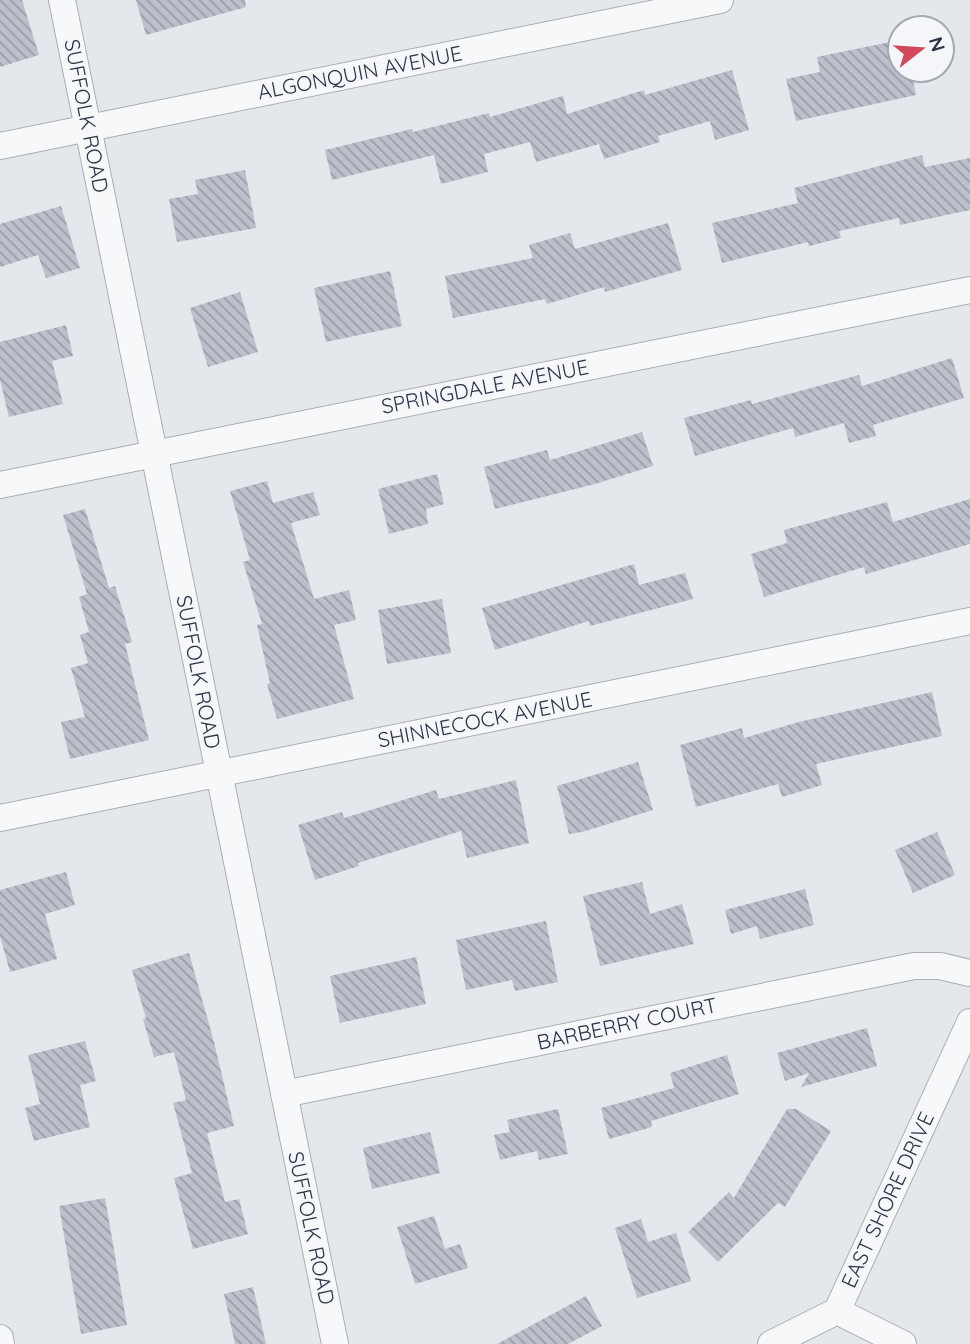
<svg xmlns="http://www.w3.org/2000/svg" width="970" height="1344" font-family="Quicksand,sans-serif">
<defs>
<pattern id="building-back-hatch" width="6" height="6" patternUnits="userSpaceOnUse" patternTransform="scale(1.75)"><rect width="6" height="6" fill="#bbc0ca"/><path d="M-1 5l2 2M0 0l6 6M5-1l2 2" fill="none" stroke="#989da6"/></pattern>
</defs>
<rect width="100%" height="100%" fill="#e4e7ec"/>
<g fill="url(#building-back-hatch)">
<polygon points="0,0 22,0 39,55 0,67"/>
<polygon points="136,0 245,0 246,7 146,35"/>
<polygon points="900,40 900,70 911,70 916,95 796,121 786,79 820,72 817,57"/>
<polygon points="732,70 749,130 715,140 710,121 658,136 660,142 604,159 599,144 536,162 530,142 484,154 488,172 441,184 434,155 332,180 325,150 412,129 413,132 489,113 490,117 563,96 567,114 644,90 645,95"/>
<polygon points="922,155 925,167 970,158 970,210 900,225 899,218 839,231 841,238 809,246 808,242 722,263 712,223 798,203 794,188"/>
<polygon points="245,170 256,228 177,242 169,199 198,194 195,180"/>
<polygon points="61,206 80,268 46,278 38,255 0,267 0,224"/>
<polygon points="668,223 682,270 605,292 604,287 547,304 545,299 453,318 445,276 533,258 529,245 570,233 575,249"/>
<polygon points="390,271 402,326 326,342 314,288"/>
<polygon points="240,292 258,352 208,367 190,308"/>
<polygon points="66,325 73,356 52,361 63,404 9,417 0,380 0,342"/>
<polygon points="952,358 964,398 873,425 876,436 849,443 844,423 795,437 793,428 695,456 684,418 751,400 752,404 859,375 862,386"/>
<polygon points="642,432 653,466 595,484 495,509 484,467 547,450 550,460"/>
<polygon points="437,474 444,504 426,509 428,524 389,534 378,489"/>
<polygon points="267,481 273,503 313,492 320,515 291,523 314,599 349,590 356,620 334,625 354,699 277,719 267,684 270,683 257,625 262,624 243,562 250,560 230,491"/>
<polygon points="970,499 970,544 866,574 864,567 764,597 751,554 787,543 784,530 887,502 893,522"/>
<polygon points="85,509 109,588 115,586 132,642 125,644 149,740 70,759 61,722 85,717 71,668 88,663 80,635 89,632 79,597 87,594 63,515"/>
<polygon points="634,564 639,585 685,573 693,599 590,626 589,621 495,650 482,608"/>
<polygon points="442,599 451,653 387,664 378,610"/>
<polygon points="932,692 942,736 816,764 822,785 782,797 778,784 696,807 680,745 742,728 744,738 799,722"/>
<polygon points="638,762 653,810 582,832 569,834 557,786"/>
<polygon points="516,780 529,843 467,858 461,831 358,863 359,866 315,880 298,825 342,812 344,818 436,790 439,799"/>
<polygon points="937,832 955,875 913,893 895,850"/>
<polygon points="66,872 75,905 45,914 57,959 10,972 0,936 0,890"/>
<polygon points="642,882 650,914 682,904 694,944 600,966 583,896"/>
<polygon points="805,889 814,925 760,939 757,926 731,934 725,910"/>
<polygon points="546,921 558,982 515,991 512,980 466,990 456,940"/>
<polygon points="189,953 214,1042 234,1126 207,1133 225,1202 239,1199 248,1234 193,1249 174,1178 192,1173 173,1103 186,1100 174,1052 154,1057 143,1019 146,1018 132,970"/>
<polygon points="416,957 426,1004 340,1023 330,976"/>
<polygon points="867,1028 877,1066 801,1087 809,1073 785,1081 777,1053"/>
<polygon points="85,1041 96,1081 80,1085 90,1127 34,1141 25,1108 40,1104 28,1055"/>
<polygon points="727,1055 739,1094 651,1121 652,1127 609,1139 601,1108 674,1088 670,1073"/>
<polygon points="558,1109 568,1154 539,1160 537,1151 500,1160 494,1135 510,1132 507,1120"/>
<polygon points="787,1109 796,1109 831,1131 785,1207 778,1203 718,1262 688,1232 729,1192 734,1198"/>
<polygon points="430,1132 440,1173 372,1189 363,1148"/>
<polygon points="105,1198 127,1325 81,1334 59,1206"/>
<polygon points="434,1216 445,1249 460,1244 468,1268 415,1284 397,1227"/>
<polygon points="641,1219 648,1242 676,1233 691,1281 637,1298 615,1228"/>
<polygon points="253,1287 266,1344 235,1344 224,1294"/>
<polygon points="586,1296 602,1326 568,1344 497,1344"/>
</g>
<g fill="none" stroke-linecap="round" stroke-linejoin="round">
<defs>
<g id="street">
<polyline points="62,0 335,1344"/>
<polyline points="0,146 720,0"/>
<polyline points="0,485 970,290"/>
<polyline points="0,818 970,621"/>
<polyline points="284,1094 914,966 940,966 970,973"/>
<polyline points="837,1311 903,1344"/>
<polyline points="0,1338 1,1344"/>
<polyline points="771,1344 837,1311 970,1022"/>
</g>
</defs>
<use href="#street" stroke="#a9aeb7" stroke-width="28"/>
<use href="#street" stroke="#f7f8fa" stroke-width="26"/>
</g>
<g text-anchor="middle" stroke-width="5" stroke-linejoin="round" paint-order="stroke">
<g font-size="21" fill="#2b3445" stroke="#f4f6f9">
<text transform="translate(360 73) rotate(-11)" y="7">ALGONQUIN AVENUE</text>
<text transform="translate(86 116) rotate(79)" y="7">SUFFOLK ROAD</text>
<text transform="translate(485 387) rotate(-11)" y="7">SPRINGDALE AVENUE</text>
<text transform="translate(198 672) rotate(79)" y="7">SUFFOLK ROAD</text>
<text transform="translate(485 720) rotate(-11)" y="7">SHINNECOCK AVENUE</text>
<text transform="translate(627 1024) rotate(-12)" y="7">BARBERRY COURT</text>
<text transform="translate(888 1200) rotate(-65)" y="7">EAST SHORE DRIVE</text>
<text transform="translate(311 1228) rotate(78)" y="7">SUFFOLK ROAD</text>
</g>
</g>
<g transform="translate(921 49) rotate(73)"><circle r="33" fill="#f4f6f9" stroke="#a4a8b1" stroke-width="2"/>
<path d="M0-5L12 26L0 18L-12 26Z" fill="#d1495b"/>
<text y="-10" font-size="19" font-weight="bold" text-anchor="middle" fill="#2b3445">N</text>
</g>
</svg>
